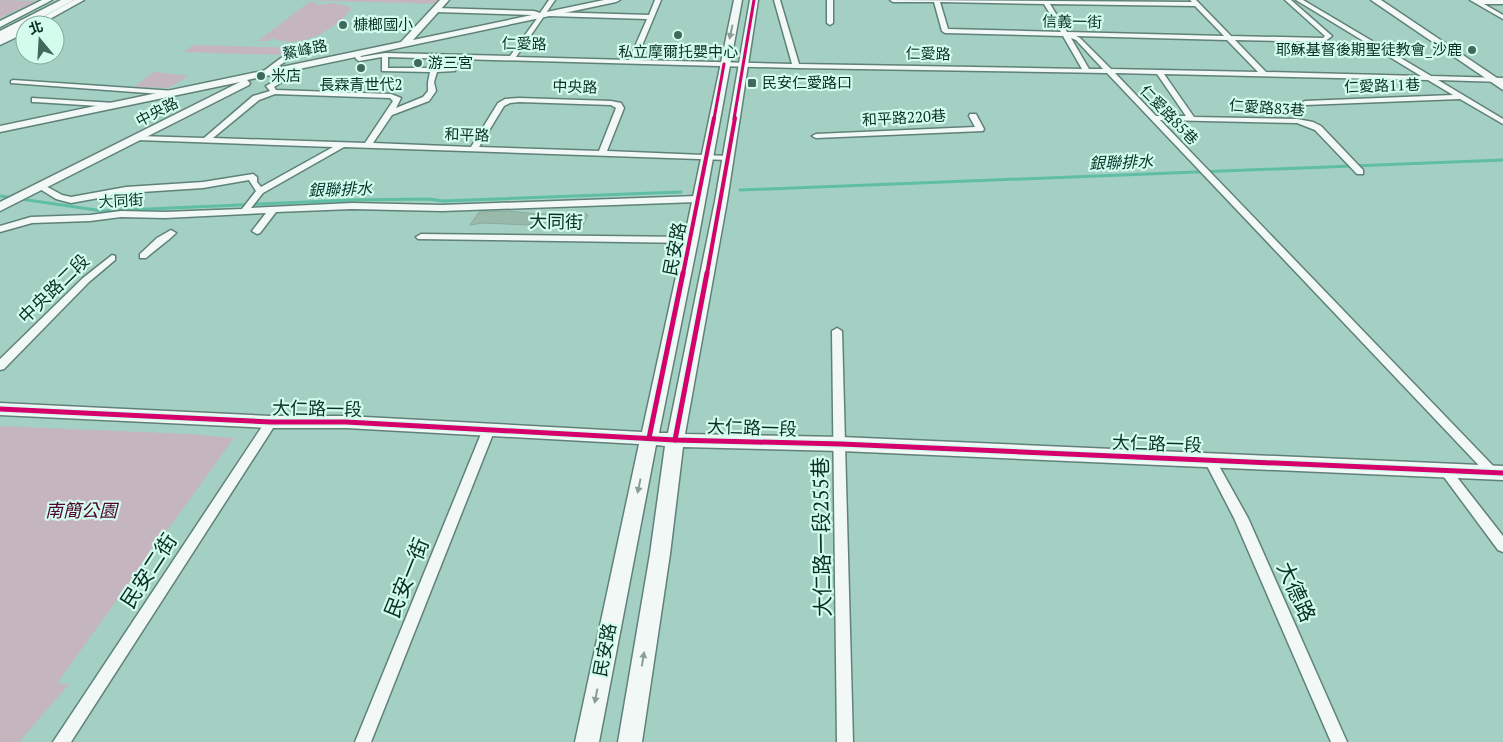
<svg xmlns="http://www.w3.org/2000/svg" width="1503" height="742" font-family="'PT Serif','Noto Sans TC',serif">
<rect width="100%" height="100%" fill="#a3d0c2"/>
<g fill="#c5b5be">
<polygon points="0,0 36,1 0,18"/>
<polygon points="303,0 440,0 437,4"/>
<path d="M 309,2 L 317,2 L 315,5 L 334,3 L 350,7 L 351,10 C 332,31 301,50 272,38 L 268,41 L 258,41 Z"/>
<polygon points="193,45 296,48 286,55 183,52"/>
<polygon points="154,72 156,72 189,76 168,88 134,87"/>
<polygon points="0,426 188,434 234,438 57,683 69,684 19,742 0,742"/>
</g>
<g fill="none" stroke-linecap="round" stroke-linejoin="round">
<g stroke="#5fbea3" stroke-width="3">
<polyline points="740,190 1503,160"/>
<polyline points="0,196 103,211 352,200 429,199 443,201 681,192"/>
</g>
</g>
<polygon fill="#99b9aa" stroke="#8bab9c" points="509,211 538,214 583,213 588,215 582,227 576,227 483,223 470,225 479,212"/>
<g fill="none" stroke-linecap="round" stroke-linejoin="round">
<defs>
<g id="street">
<path d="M 549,0 L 555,0 L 516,57 L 629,60 L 647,19 L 549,16 L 546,14 L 549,12 L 649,15 L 655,0 L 661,0 L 636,60 L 792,64 L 774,0 L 780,0 L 799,64 L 1082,69 L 1063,36 L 945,33 L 942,31 L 934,2 L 893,2 L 890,0 L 1192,2 L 1190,0 L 1196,0 L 1231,36 L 1323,38 L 1325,36 L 1285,0 L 1291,0 L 1332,36 L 1324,42 L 1235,40 L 1266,72 L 1421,76 L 1296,0 L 1303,0 L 1431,76 L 1503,78 L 1503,82 L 1438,80 L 1503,119 L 1503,124 L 1460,99 L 1305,105 L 1301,103 L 1305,101 L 1453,95 L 1428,80 L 1164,74 L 1194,117 L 1297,119 L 1313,122 L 1321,126 L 1363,170 L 1363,174 L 1357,174 L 1315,130 L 1297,123 L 1160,120 L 1499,472 L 1498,475 L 1493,477 L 1488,475 L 1107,73 L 796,68 L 458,59 L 455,71 L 437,72 L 434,82 L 436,91 L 429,101 L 392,115 L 373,143 L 471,147 L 498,103 L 505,99 L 519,98 L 611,101 L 621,103 L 624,108 L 607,151 L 728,156 L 732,158 L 728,160 L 344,147 L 263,193 L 251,208 L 352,203 L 442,205 L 697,196 L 701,199 L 697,202 L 442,211 L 352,209 L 276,212 L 260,233 L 257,234 L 252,231 L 266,213 L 165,218 L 121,217 L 90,221 L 32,223 L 0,232 L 0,226 L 31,217 L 90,215 L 121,211 L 165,212 L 242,209 L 256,191 L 249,180 L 203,188 L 126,193 L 71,203 L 56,199 L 35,186 L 39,183 L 42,184 L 62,195 L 71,197 L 126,187 L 203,182 L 253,174 L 257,177 L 257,182 L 261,187 L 333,147 L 138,140 L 134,138 L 138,136 L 204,138 L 253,96 L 270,91 L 266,86 L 285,75 L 282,69 L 285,67 L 292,74 L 290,77 L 274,87 L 276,90 L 391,94 L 401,98 L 396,108 L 423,97 L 428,91 L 428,82 L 430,72 L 382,71 L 382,57 L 359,61 L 356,59 L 354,53 L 358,53 L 361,57 L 385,53 L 510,56 L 538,17 L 533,15 L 436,12 L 433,10 L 436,8 L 534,11 L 540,13 ZM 940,2 L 1044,4 L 1061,32 L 948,29 ZM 1050,4 L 1195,6 L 1224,36 L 1067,32 ZM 1076,36 L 1227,40 L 1258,72 L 1111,69 L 1080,38 ZM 1071,38 L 1076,40 L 1103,69 L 1089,69 ZM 388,57 L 451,59 L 450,68 L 388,68 ZM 1115,73 L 1157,74 L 1186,116 L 1156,116 ZM 275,94 L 390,98 L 393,101 L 365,143 L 213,138 L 259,100 ZM 519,102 L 611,105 L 616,108 L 599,151 L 479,147 L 504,106 L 510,103 Z"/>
<polygon points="827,0 833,0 833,23 830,25 827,23"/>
<polygon points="1470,0 1503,0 1503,4 1484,4 1503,15 1503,19"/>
<polygon points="301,47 306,48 265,75 261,75 261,73 281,58"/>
<polygon points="13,80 175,91 179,93 175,95 11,83 11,81"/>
<polygon points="32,98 115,103 119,105 115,107 35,102 32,102"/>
<polygon points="970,114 976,114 984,129 983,131 816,138 812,136 816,134 975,127 969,116"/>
<path d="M 171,230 L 176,233 C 167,242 156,249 146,258 L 140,258 L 140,254 L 157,238 Z"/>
<polygon points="421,234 691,237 696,240 691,243 418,239 416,237"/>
<polygon points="112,255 115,256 115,260 89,282 4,369 0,370 0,359 83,278"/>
<polygon points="837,328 842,331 853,742 837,742 832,331"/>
<polygon points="271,418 275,419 277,422 275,425 71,742 53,742 267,419"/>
<polygon points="489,425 493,426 495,429 371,742 355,742 483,429 485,426"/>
<polygon points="1210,455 1214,457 1248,518 1347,742 1331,742 1234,518 1204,460 1206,457"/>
<polygon points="1445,465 1449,467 1503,536 1503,552 1498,550 1441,473 1439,470 1441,467"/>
</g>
<g id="secondary">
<polygon points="42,0 52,0 0,27 0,21"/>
<polygon points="74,0 84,0 39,25 28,25"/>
<polygon points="440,0 449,0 413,40 604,0 620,0 616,2 247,80 250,83 249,85 0,211 0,202 240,82 0,132 0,126 401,42"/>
<polygon points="734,0 742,0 698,240 659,433 668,433 715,201 750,0 758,0 727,201 685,434 841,437 1503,466 1503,480 841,451 683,447 670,554 642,742 618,742 650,554 665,446 656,445 599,742 575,742 639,444 346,428 271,428 0,415 0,403 271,416 346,416 642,432 684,240"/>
<polygon points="1371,0 1381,0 1503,82 1503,90"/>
<polygon points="25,26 25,33 0,45 0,38"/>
</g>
<polygon id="highway" points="61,0 74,0 0,40 0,31"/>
</defs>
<use href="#street" stroke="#608178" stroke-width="3"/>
<use href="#secondary" stroke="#608178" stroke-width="3"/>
<use href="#highway" stroke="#608178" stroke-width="3"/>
<use href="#street" fill="#f1f8f6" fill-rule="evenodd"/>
<use href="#secondary" fill="#f1f8f6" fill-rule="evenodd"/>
<use href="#highway" fill="#f1f8f6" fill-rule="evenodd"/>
<defs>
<g id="cycleway-far2">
<polyline points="714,119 724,64"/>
<polyline points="734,119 754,0"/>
</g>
<g id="cycleway-far1">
<polyline points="683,274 714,118"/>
<polyline points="707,274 735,118"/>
</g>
<g id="cycleway">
<polyline points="0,409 271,422 346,422 675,440 841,444 1503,473"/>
<polyline points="649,438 683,273"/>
<polyline points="675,440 707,273"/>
</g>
</defs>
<use href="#cycleway-far2" stroke="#d3fced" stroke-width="5"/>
<use href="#cycleway-far1" stroke="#d3fced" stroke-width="6"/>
<use href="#cycleway" stroke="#d3fced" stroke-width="8"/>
<use href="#cycleway-far2" stroke="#d6006c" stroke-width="3"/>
<use href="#cycleway-far1" stroke="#d6006c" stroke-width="4"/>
<use href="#cycleway" stroke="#d6006c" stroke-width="5"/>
</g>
<defs><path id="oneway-solid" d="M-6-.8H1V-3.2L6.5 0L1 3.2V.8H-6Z" transform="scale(1.25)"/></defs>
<g fill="#899e98">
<use href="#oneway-solid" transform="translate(731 32) rotate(102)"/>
<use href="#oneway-solid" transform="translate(639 486) rotate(102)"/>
<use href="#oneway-solid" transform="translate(643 659) rotate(-81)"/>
<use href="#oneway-solid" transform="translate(596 696) rotate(101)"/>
</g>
<g fill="#40685c" stroke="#d3fced" stroke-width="2">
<circle cx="343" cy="25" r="5"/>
<circle cx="678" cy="35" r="5"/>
<circle cx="1472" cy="50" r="5"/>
<circle cx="418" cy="63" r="5"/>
<circle cx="361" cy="68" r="5"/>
<circle cx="261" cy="76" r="5"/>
<rect x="747" y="78" width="10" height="10" rx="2.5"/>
</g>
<g text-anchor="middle" stroke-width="4.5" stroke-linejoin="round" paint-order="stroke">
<g font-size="15" fill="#0a3025" stroke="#d3fced">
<text transform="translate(1072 22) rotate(1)" y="5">信義一街</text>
<text transform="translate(524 44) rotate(1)" y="5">仁愛路</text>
<text transform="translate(305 50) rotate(-12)" y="5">鰲峰路</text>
<text transform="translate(928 54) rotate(1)" y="5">仁愛路</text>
<text transform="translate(1382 86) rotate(-2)" y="5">仁愛路11巷</text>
<text transform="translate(575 87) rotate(2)" y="5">中央路</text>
<text transform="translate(1267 108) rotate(4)" y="5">仁愛路83巷</text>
<text transform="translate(157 112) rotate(-27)" y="5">中央路</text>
<text transform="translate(1169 115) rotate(46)" y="5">仁愛路85巷</text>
<text transform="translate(904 118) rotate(-3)" y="5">和平路220巷</text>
<text transform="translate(467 135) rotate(2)" y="5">和平路</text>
<text transform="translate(121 201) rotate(-3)" y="5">大同街</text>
</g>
<g font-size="15" fill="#0a3025" stroke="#d3fced" text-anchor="start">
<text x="353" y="30">槺榔國小</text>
<text x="1462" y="55" text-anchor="end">耶穌基督後期聖徒教會_沙鹿</text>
<text x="678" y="57" text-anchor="middle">私立摩爾托嬰中心</text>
<text x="428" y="68">游三宮</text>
<text x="271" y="81">米店</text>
<text x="762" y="88">民安仁愛路口</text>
<text x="361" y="90" text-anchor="middle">長霖青世代2</text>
</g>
<g font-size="16" font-style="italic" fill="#01362a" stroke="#d3fced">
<text transform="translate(1121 162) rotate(-2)" y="6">銀聯排水</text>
<text transform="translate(340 189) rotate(-2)" y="6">銀聯排水</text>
</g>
<g font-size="18" fill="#0a3025" stroke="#d3fced">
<text transform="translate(556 222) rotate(1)" y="6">大同街</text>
<text transform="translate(675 249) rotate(-79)" y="6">民安路</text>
<text transform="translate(54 289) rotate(-44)" y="6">中央路二段</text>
<text transform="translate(317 409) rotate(1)" y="6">大仁路一段</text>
<text transform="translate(752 428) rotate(2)" y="6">大仁路一段</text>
<text transform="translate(1157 444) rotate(2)" y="6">大仁路一段</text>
<text transform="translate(605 650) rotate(-79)" y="6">民安路</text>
</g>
<g font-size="18" font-style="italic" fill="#500331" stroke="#d3fced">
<text x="81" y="517">南簡公園</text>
</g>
<g font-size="21" fill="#0a3025" stroke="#d3fced">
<text transform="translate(822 537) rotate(-91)" y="7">大仁路一段255巷</text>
<text transform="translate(149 571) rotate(-57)" y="7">民安二街</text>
<text transform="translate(407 578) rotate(-68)" y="7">民安一街</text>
<text transform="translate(1296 592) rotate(66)" y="7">大德路</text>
</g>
</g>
<g transform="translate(40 40) rotate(342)"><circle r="24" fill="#d3fced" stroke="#83aa9d"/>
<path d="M0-4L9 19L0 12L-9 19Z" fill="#40685c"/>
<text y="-8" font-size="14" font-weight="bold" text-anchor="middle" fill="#0a3025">北</text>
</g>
</svg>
